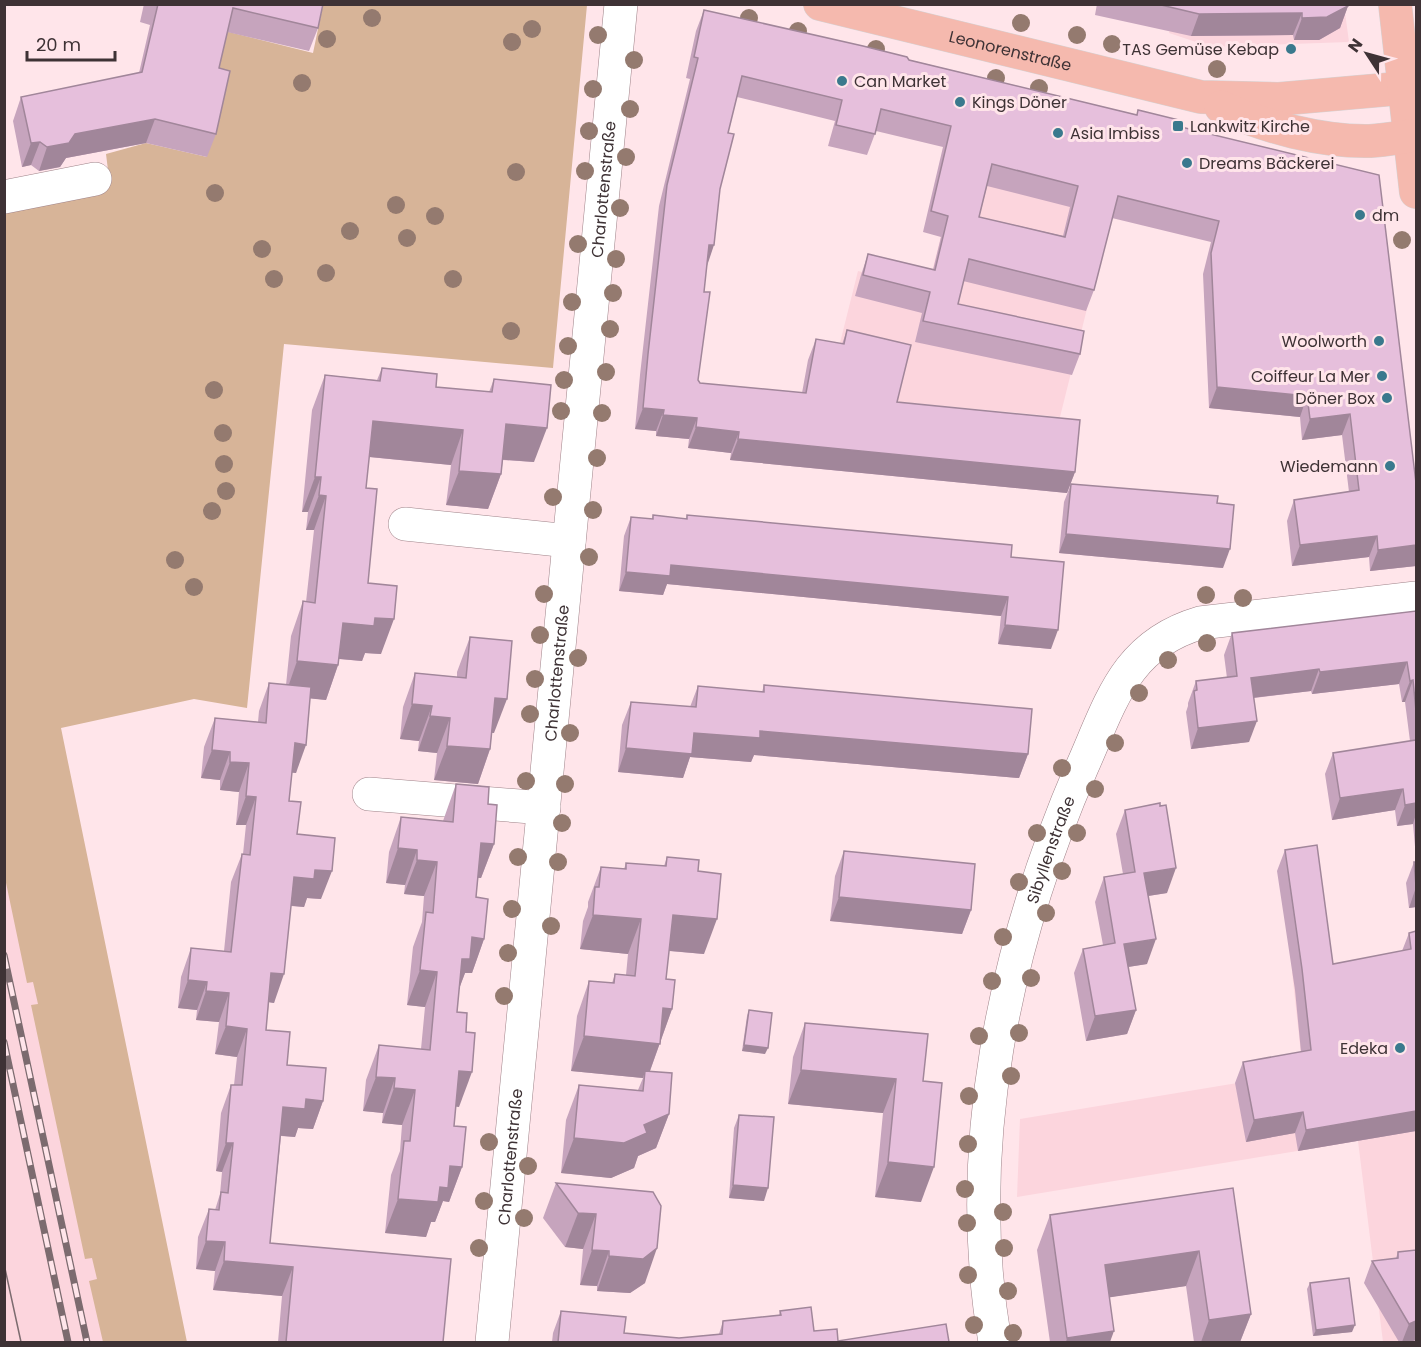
<svg xmlns="http://www.w3.org/2000/svg" width="1421" height="1347" font-family="Poppins,sans-serif">
<rect width="100%" height="100%" fill="#ffe5ea"/>
<g fill="#fcd5dd">
<polygon points="1176,5 1344,5 1349,42 1211,47 1169,33"/>
<polygon points="975,99 1130,136 1060,417 827,395 858,271 928,288"/>
<polygon points="4,664 160,1342 5,1342"/>
<polygon points="1416,951 1416,1342 1383,1342 1358,1141 1017,1197 1020,1119 1303,1072 1292,972"/>
</g>
<polygon fill="#d7b498" points="323,5 587,5 553,368 284,344 247,708 194,699 61,728 187,1342 103,1342 89,1281 97,1279 92,1258 85,1259 31,1005 38,1004 33,982 27,983 5,878 4,209 110,186 106,154 146,143 207,157 210,92 225,31 313,53"/>
<g fill="none" stroke-linecap="round" stroke-linejoin="round">
<defs>
<g id="minor">
<polyline points="4,197 95,179"/>
<polyline points="405,524 569,541"/>
<polyline points="369,794 544,808"/>
<path id="s1" d="M 492,1342 L 621,4"/>
<path id="s2" d="M 995,1342 C 962,1147 1004,947 1082,767 C 1111,702 1125,645 1200,623 L 1416,598"/>
</g>
<g id="major">
<path id="s3" d="M 820,4 L 1201,97 L 1279,99 L 1416,87"/>
<polyline points="1395,4 1416,192"/>
<path d="M 1221,107 C 1266,127 1321,142 1370,141 C 1386,140 1401,137 1416,135"/>
</g>
</defs>
<use href="#minor" stroke="#9f8389" stroke-width="34"/>
<use href="#major" stroke="#d5d2d3" stroke-width="34"/>
<use href="#minor" stroke="#fff" stroke-width="33"/>
<use href="#major" stroke="#f5b9ae" stroke-width="33"/>
<polyline stroke="#7c6b6f" stroke-width="1.5" points="4,1264 21,1342"/>
<defs>
<g id="rail">
<polyline points="4,955 87,1342"/>
<polyline points="4,1042 68,1342"/>
</g>
</defs>
<use href="#rail" stroke="#7c6b6f" stroke-width="7"/>
<use href="#rail" stroke="#ffe5ea" stroke-width="4.5" stroke-dasharray="14" stroke-linecap="butt"/>
</g>
<g fill="#947a6f">
<circle cx="372" cy="18" r="9"/>
<circle cx="749" cy="18" r="9"/>
<circle cx="1021" cy="23" r="9"/>
<circle cx="532" cy="29" r="9"/>
<circle cx="798" cy="31" r="9"/>
<circle cx="598" cy="35" r="9"/>
<circle cx="1077" cy="35" r="9"/>
<circle cx="327" cy="39" r="9"/>
<circle cx="512" cy="42" r="9"/>
<circle cx="1112" cy="44" r="9"/>
<circle cx="876" cy="49" r="9"/>
<circle cx="634" cy="60" r="9"/>
<circle cx="1217" cy="69" r="9"/>
<circle cx="996" cy="78" r="9"/>
<circle cx="302" cy="83" r="9"/>
<circle cx="1039" cy="88" r="9"/>
<circle cx="593" cy="89" r="9"/>
<circle cx="630" cy="109" r="9"/>
<circle cx="589" cy="131" r="9"/>
<circle cx="626" cy="157" r="9"/>
<circle cx="585" cy="171" r="9"/>
<circle cx="516" cy="172" r="9"/>
<circle cx="215" cy="193" r="9"/>
<circle cx="396" cy="205" r="9"/>
<circle cx="620" cy="208" r="9"/>
<circle cx="435" cy="216" r="9"/>
<circle cx="350" cy="231" r="9"/>
<circle cx="407" cy="238" r="9"/>
<circle cx="1402" cy="240" r="9"/>
<circle cx="578" cy="244" r="9"/>
<circle cx="262" cy="249" r="9"/>
<circle cx="616" cy="259" r="9"/>
<circle cx="326" cy="273" r="9"/>
<circle cx="274" cy="279" r="9"/>
<circle cx="453" cy="279" r="9"/>
<circle cx="613" cy="293" r="9"/>
<circle cx="572" cy="302" r="9"/>
<circle cx="610" cy="329" r="9"/>
<circle cx="511" cy="331" r="9"/>
<circle cx="568" cy="346" r="9"/>
<circle cx="606" cy="372" r="9"/>
<circle cx="564" cy="380" r="9"/>
<circle cx="214" cy="390" r="9"/>
<circle cx="561" cy="411" r="9"/>
<circle cx="602" cy="413" r="9"/>
<circle cx="223" cy="433" r="9"/>
<circle cx="597" cy="458" r="9"/>
<circle cx="224" cy="464" r="9"/>
<circle cx="226" cy="491" r="9"/>
<circle cx="553" cy="497" r="9"/>
<circle cx="593" cy="510" r="9"/>
<circle cx="212" cy="511" r="9"/>
<circle cx="589" cy="557" r="9"/>
<circle cx="175" cy="560" r="9"/>
<circle cx="194" cy="587" r="9"/>
<circle cx="544" cy="594" r="9"/>
<circle cx="1206" cy="595" r="9"/>
<circle cx="1243" cy="598" r="9"/>
<circle cx="540" cy="635" r="9"/>
<circle cx="1207" cy="643" r="9"/>
<circle cx="578" cy="658" r="9"/>
<circle cx="1168" cy="660" r="9"/>
<circle cx="535" cy="679" r="9"/>
<circle cx="1139" cy="693" r="9"/>
<circle cx="530" cy="714" r="9"/>
<circle cx="570" cy="733" r="9"/>
<circle cx="1115" cy="743" r="9"/>
<circle cx="1062" cy="768" r="9"/>
<circle cx="526" cy="781" r="9"/>
<circle cx="565" cy="784" r="9"/>
<circle cx="1095" cy="789" r="9"/>
<circle cx="562" cy="823" r="9"/>
<circle cx="1037" cy="833" r="9"/>
<circle cx="1077" cy="833" r="9"/>
<circle cx="518" cy="857" r="9"/>
<circle cx="558" cy="862" r="9"/>
<circle cx="1062" cy="871" r="9"/>
<circle cx="1019" cy="882" r="9"/>
<circle cx="512" cy="909" r="9"/>
<circle cx="1046" cy="913" r="9"/>
<circle cx="551" cy="926" r="9"/>
<circle cx="1003" cy="937" r="9"/>
<circle cx="508" cy="953" r="9"/>
<circle cx="1031" cy="978" r="9"/>
<circle cx="992" cy="981" r="9"/>
<circle cx="504" cy="996" r="9"/>
<circle cx="1019" cy="1033" r="9"/>
<circle cx="979" cy="1036" r="9"/>
<circle cx="1011" cy="1076" r="9"/>
<circle cx="969" cy="1096" r="9"/>
<circle cx="489" cy="1142" r="9"/>
<circle cx="968" cy="1144" r="9"/>
<circle cx="528" cy="1166" r="9"/>
<circle cx="965" cy="1189" r="9"/>
<circle cx="484" cy="1201" r="9"/>
<circle cx="1003" cy="1212" r="9"/>
<circle cx="524" cy="1218" r="9"/>
<circle cx="967" cy="1223" r="9"/>
<circle cx="479" cy="1248" r="9"/>
<circle cx="1004" cy="1248" r="9"/>
<circle cx="968" cy="1275" r="9"/>
<circle cx="1008" cy="1291" r="9"/>
<circle cx="974" cy="1325" r="9"/>
<circle cx="1013" cy="1333" r="9"/>
</g>
<g fill="#c6a4bd" fill-rule="evenodd">
<polygon points="144,4 323,4 318,28 309,51 227,32 219,68 216,134 207,157 146,143 66,158 60,167 39,171 31,165 22,167 13,121 21,97 139,73 150,25 140,22"/>
<polygon points="1097,4 1348,4 1348,6 1340,28 1319,40 1294,40 1293,35 1191,36 1095,15"/>
<path d="M 704,10 L 1137,115 L 1138,110 L 1181,127 L 1379,175 L 1416,566 L 1370,571 L 1369,557 L 1292,566 L 1287,521 L 1294,500 L 1349,492 L 1342,435 L 1302,440 L 1300,417 L 1209,408 L 1203,274 L 1211,242 L 1112,218 L 1094,290 L 1086,311 L 963,281 L 958,304 L 1080,354 L 1072,375 L 915,342 L 922,313 L 855,296 L 861,275 L 868,254 L 933,270 L 941,237 L 923,232 L 943,147 L 876,131 L 867,155 L 828,146 L 835,121 L 737,97 L 728,133 L 706,266 L 698,380 L 700,383 L 802,393 L 808,360 L 816,339 L 842,344 L 847,330 L 897,402 L 1075,472 L 1067,493 L 730,460 L 731,453 L 688,448 L 689,439 L 656,436 L 656,431 L 635,429 L 640,375 L 659,206 L 690,79 L 686,78 L 696,31 ZM 987,186 L 1070,207 L 1063,236 L 979,217 Z"/>
<polygon points="382,368 436,387 489,392 494,379 534,462 503,460 501,474 488,509 446,505 451,465 369,457 366,488 368,583 381,654 365,653 362,661 339,659 338,665 326,700 310,698 296,773 292,772 289,801 297,834 321,899 307,898 304,907 291,906 274,1003 269,1002 266,1030 287,1065 323,1101 313,1129 298,1128 295,1137 281,1136 270,1243 443,1342 278,1342 282,1296 213,1290 215,1271 196,1269 198,1237 209,1209 215,1210 220,1194 222,1172 216,1171 221,1113 231,1085 234,1085 237,1057 215,1054 219,1022 196,1020 197,1010 178,1008 181,977 191,948 224,951 231,882 242,854 243,854 246,825 236,825 239,792 220,790 220,780 201,778 204,747 215,718 258,722 259,711 269,683 286,685 291,636 303,601 306,602 314,530 306,530 308,512 302,512 312,410 325,375 377,380"/>
<polygon points="1071,484 1223,568 1059,553 1064,502"/>
<polygon points="653,515 686,519 687,515 1011,557 1051,649 998,644 1001,616 667,584 663,595 619,591 624,536 631,517 652,519"/>
<polygon points="1416,611 1416,858 1413,824 1397,826 1395,810 1332,820 1325,774 1333,753 1410,741 1405,702 1402,702 1399,684 1312,694 1311,691 1254,698 1249,742 1191,749 1186,712 1188,706 1188,703 1196,681 1227,678 1224,655 1232,633"/>
<polygon points="470,637 494,733 492,733 490,749 478,784 434,780 437,753 418,751 419,741 400,739 403,707 415,673 457,677 457,672"/>
<polygon points="764,685 1028,754 1019,778 754,755 751,762 690,757 683,778 618,772 622,725 631,702 690,707 698,686 762,692"/>
<polygon points="456,784 488,804 494,844 481,878 478,878 476,897 484,939 472,973 465,973 459,989 457,1012 459,1107 455,1106 454,1126 462,1167 449,1202 443,1201 435,1222 431,1222 426,1237 385,1233 391,1175 400,1151 402,1125 382,1123 383,1113 363,1111 366,1080 379,1045 421,1049 425,1007 407,1005 413,947 422,922 424,896 404,894 405,885 386,883 389,852 401,817 443,821"/>
<polygon points="1125,810 1167,893 1148,896 1147,964 1128,967 1136,1010 1127,1034 1086,1041 1074,973 1083,949 1103,945 1095,902 1104,877 1123,874 1116,834"/>
<polygon points="1285,850 1333,964 1402,951 1409,933 1416,931 1416,1131 1298,1151 1295,1133 1246,1142 1235,1083 1243,1062 1301,1052 1295,990 1277,871"/>
<polygon points="844,851 971,910 962,934 830,921 835,876"/>
<polygon points="667,857 698,871 704,954 669,951 666,979 672,1009 650,1071 669,1114 656,1148 638,1156 634,1168 611,1178 561,1173 566,1120 579,1085 638,1090 643,1078 571,1071 577,1016 589,981 612,983 615,974 626,975 628,954 580,949 583,921 588,907 588,902 601,867 624,869 626,863 664,866"/>
<polygon points="1414,862 1416,862 1416,907 1409,908 1406,883"/>
<polygon points="749,1010 765,1054 742,1051 747,1016"/>
<polygon points="805,1023 923,1081 921,1202 875,1197 883,1113 788,1104 793,1057"/>
<polygon points="739,1115 764,1201 729,1198 734,1128"/>
<polygon points="556,1183 653,1192 645,1283 630,1293 597,1291 597,1286 580,1285 583,1249 565,1247 543,1218"/>
<polygon points="1233,1188 1251,1314 1240,1342 1194,1342 1186,1286 1110,1297 1110,1342 1050,1342 1037,1250 1050,1215"/>
<polygon points="1416,1250 1416,1340 1410,1342 1399,1342 1364,1283 1372,1261 1396,1258 1398,1252"/>
<polygon points="1310,1283 1352,1332 1313,1336 1307,1289"/>
<polygon points="561,1311 624,1333 679,1338 719,1334 723,1321 779,1315 780,1311 814,1331 838,1341 949,1342 552,1342 553,1333"/>
</g>
<g fill="#a1869a">
<polygon points="1348,6 1340,28 1319,40 1294,40 1302,18"/>
<polygon points="1302,13 1293,35 1191,36 1199,14"/>
<polygon points="155,119 146,143 66,158 60,167 39,171 47,147 75,134"/>
<polygon points="40,142 31,165 22,167 31,143"/>
<polygon points="709,245 714,245 707,266"/>
<polygon points="1217,387 1307,396 1300,417 1209,408"/>
<polygon points="643,408 664,410 656,431 635,429"/>
<polygon points="1350,414 1342,435 1302,440 1310,419"/>
<polygon points="663,415 697,418 689,439 656,436"/>
<polygon points="373,421 463,430 451,465 360,456"/>
<polygon points="506,424 547,428 534,462 494,459"/>
<polygon points="696,427 739,432 731,453 688,448"/>
<polygon points="738,439 1075,472 1067,493 730,460"/>
<polygon points="459,471 501,474 488,509 446,505"/>
<polygon points="315,477 321,477 308,512 302,512"/>
<polygon points="319,495 326,496 314,530 306,530"/>
<polygon points="1066,534 1230,549 1223,568 1059,553"/>
<polygon points="1377,536 1369,557 1292,566 1300,545"/>
<polygon points="1416,545 1416,566 1370,571 1378,550"/>
<polygon points="671,565 1008,597 1001,616 667,584 663,595 619,591 626,572"/>
<polygon points="375,618 394,619 381,654 365,653 362,661 330,658 343,623"/>
<polygon points="1005,625 1058,630 1051,649 998,644"/>
<polygon points="297,661 338,665 326,700 285,696"/>
<polygon points="1407,662 1399,684 1312,694 1320,672"/>
<polygon points="1319,669 1311,691 1243,699 1251,678"/>
<polygon points="1413,680 1405,702 1402,702 1410,681"/>
<polygon points="495,698 507,699 494,733 483,732"/>
<polygon points="412,704 432,706 419,741 400,739"/>
<polygon points="430,716 450,718 437,753 418,751"/>
<polygon points="1257,721 1249,742 1191,749 1198,728"/>
<polygon points="760,731 1028,754 1019,778 754,755 751,762 690,757 683,778 618,772 626,748 694,733"/>
<polygon points="295,743 306,745 296,773 284,772"/>
<polygon points="447,746 490,749 478,784 434,780"/>
<polygon points="212,750 230,752 220,780 201,778"/>
<polygon points="230,762 249,763 239,792 220,790"/>
<polygon points="1403,789 1395,810 1332,820 1340,798"/>
<polygon points="246,796 256,797 246,825 236,825"/>
<polygon points="1416,803 1416,814 1413,824 1397,826 1405,805"/>
<polygon points="481,843 494,844 481,878 468,877"/>
<polygon points="398,848 417,850 405,885 386,883"/>
<polygon points="417,860 437,862 424,896 404,894"/>
<polygon points="1176,868 1167,893 1135,898 1144,873"/>
<polygon points="315,870 332,871 321,899 307,898 304,907 284,905 294,877"/>
<polygon points="1416,887 1416,907 1409,908"/>
<polygon points="839,897 971,910 962,934 830,921"/>
<polygon points="593,915 641,919 628,954 580,949"/>
<polygon points="673,915 717,919 704,954 660,950"/>
<polygon points="472,937 484,939 472,973 465,973 457,994 462,959"/>
<polygon points="1156,939 1147,964 1115,969 1124,944"/>
<polygon points="420,970 437,972 425,1007 407,1005"/>
<polygon points="271,973 284,974 274,1003 261,1001"/>
<polygon points="188,980 207,982 197,1010 178,1008"/>
<polygon points="206,991 229,993 219,1022 196,1020"/>
<polygon points="663,1008 672,1009 647,1079 645,1071 643,1078 571,1071 584,1036"/>
<polygon points="1136,1010 1127,1034 1086,1041 1095,1016"/>
<polygon points="226,1026 247,1029 237,1057 215,1054"/>
<polygon points="744,1045 768,1048 765,1054 742,1051"/>
<polygon points="801,1070 896,1079 883,1113 788,1104"/>
<polygon points="459,1071 472,1072 459,1107 446,1105"/>
<polygon points="376,1077 395,1078 383,1113 363,1111"/>
<polygon points="394,1088 415,1090 402,1125 382,1123"/>
<polygon points="306,1099 323,1101 313,1129 298,1128 295,1137 273,1135 283,1107"/>
<polygon points="1416,1111 1416,1131 1298,1151 1306,1130"/>
<polygon points="1303,1112 1295,1133 1246,1142 1254,1120"/>
<polygon points="669,1114 656,1148 638,1156 634,1168 611,1178 561,1173 574,1138 644,1125"/>
<polygon points="226,1143 233,1143 222,1172 216,1171"/>
<polygon points="888,1162 934,1167 921,1202 875,1197"/>
<polygon points="450,1166 462,1167 449,1202 443,1201 435,1222 431,1222 426,1237 385,1233 398,1199 440,1187"/>
<polygon points="733,1185 768,1188 764,1201 729,1198"/>
<polygon points="578,1213 596,1214 583,1249 565,1247"/>
<polygon points="206,1241 225,1242 215,1271 196,1269"/>
<polygon points="657,1248 645,1283 630,1293 597,1291 609,1256"/>
<polygon points="592,1250 609,1251 597,1286 580,1285"/>
<polygon points="1199,1251 1186,1286 1092,1300 1105,1265"/>
<polygon points="224,1261 293,1267 282,1296 213,1290"/>
<polygon points="1251,1314 1240,1342 1201,1342 1209,1320"/>
<polygon points="1416,1321 1416,1340 1410,1342 1402,1342 1409,1324"/>
<polygon points="1355,1325 1352,1332 1313,1336 1316,1330"/>
<polygon points="1114,1331 1110,1342 1066,1342 1067,1338"/>
</g>
<g fill="#e6bfdc" stroke="#a1869a" stroke-width="1.5" fill-rule="evenodd">
<polygon points="158,4 323,4 318,28 233,8 219,68 230,71 216,134 155,119 75,134 69,143 47,147 40,142 31,143 21,97 142,72"/>
<polygon points="1157,4 1348,4 1348,6 1327,17 1302,18 1302,13 1199,14"/>
<path d="M 704,10 L 863,46 L 907,57 L 909,60 L 1137,115 L 1138,110 L 1183,121 L 1181,127 L 1379,175 L 1416,483 L 1416,545 L 1378,550 L 1377,536 L 1300,545 L 1294,500 L 1359,490 L 1350,414 L 1310,419 L 1307,396 L 1217,387 L 1211,253 L 1219,221 L 1118,196 L 1094,290 L 969,259 L 958,304 L 1084,331 L 1080,354 L 923,321 L 930,292 L 863,275 L 868,254 L 935,270 L 948,216 L 931,211 L 951,126 L 881,109 L 875,134 L 836,125 L 842,100 L 742,76 L 728,133 L 734,134 L 720,189 L 714,245 L 709,245 L 704,292 L 710,292 L 698,380 L 700,383 L 806,393 L 816,339 L 844,344 L 847,330 L 911,345 L 897,402 L 1080,420 L 1075,472 L 738,439 L 739,432 L 696,427 L 697,418 L 663,415 L 664,410 L 643,408 L 648,354 L 667,185 L 698,58 L 694,57 ZM 992,164 L 1078,186 L 1065,237 L 979,217 Z"/>
<polygon points="382,368 437,374 436,387 492,392 494,379 551,385 547,428 506,424 501,474 459,471 463,430 373,421 366,488 377,489 368,583 397,586 394,619 375,618 374,626 343,623 338,665 297,661 303,601 315,603 326,496 319,495 321,477 315,477 325,375 380,381"/>
<polygon points="1071,484 1218,496 1217,503 1234,505 1230,549 1066,534"/>
<polygon points="653,515 687,519 687,515 1012,545 1011,557 1064,562 1058,630 1005,625 1008,597 671,565 670,576 626,572 631,517 653,519"/>
<polygon points="1416,611 1416,711 1413,680 1410,681 1407,662 1320,672 1319,669 1251,678 1257,721 1198,728 1194,691 1197,690 1196,681 1237,676 1232,633"/>
<polygon points="470,637 512,641 507,699 495,698 490,749 447,746 450,718 430,716 432,706 412,704 415,673 466,678"/>
<polygon points="269,683 311,687 306,745 295,743 289,801 301,802 297,834 335,838 332,871 315,870 314,879 294,877 284,974 271,973 266,1030 290,1032 287,1065 326,1068 323,1101 306,1099 305,1109 283,1107 270,1243 451,1259 443,1342 286,1342 293,1267 224,1261 225,1242 206,1241 209,1209 219,1210 221,1192 228,1193 233,1143 226,1143 231,1085 242,1085 247,1029 226,1026 229,993 206,991 207,982 188,980 191,948 231,952 242,854 250,855 256,797 246,796 249,763 230,762 230,752 212,750 215,718 266,723"/>
<polygon points="764,685 1032,709 1028,754 760,731 760,738 694,733 692,754 626,748 631,702 696,707 698,686 764,692"/>
<polygon points="1416,740 1416,803 1405,805 1403,789 1340,798 1333,753"/>
<polygon points="456,784 489,787 488,804 497,805 494,844 481,843 476,897 488,899 484,939 472,937 470,959 462,959 457,1012 467,1013 466,1032 475,1033 472,1072 459,1071 454,1126 466,1127 462,1167 450,1166 448,1188 440,1187 438,1202 398,1199 404,1141 410,1141 415,1090 394,1088 395,1078 376,1077 379,1045 430,1050 437,972 420,970 426,912 433,913 437,862 417,860 417,850 398,848 401,817 453,822"/>
<polygon points="1160,803 1160,806 1166,805 1176,868 1144,873 1156,939 1124,944 1136,1010 1095,1016 1083,949 1115,943 1104,877 1135,872 1125,810"/>
<polygon points="1317,845 1333,964 1411,949 1409,933 1416,931 1416,1111 1306,1130 1303,1112 1254,1120 1243,1062 1311,1050 1302,969 1285,850"/>
<polygon points="844,851 975,864 971,910 839,897"/>
<polygon points="667,857 699,860 698,871 721,874 717,919 673,915 666,979 675,980 672,1009 663,1008 660,1044 584,1036 589,981 614,983 615,974 635,976 641,919 593,915 595,887 599,887 601,867 626,869 626,863 666,866"/>
<polygon points="1414,862 1416,862 1416,886"/>
<polygon points="749,1010 772,1013 768,1048 744,1045"/>
<polygon points="805,1023 928,1034 923,1081 942,1083 934,1167 888,1162 896,1079 801,1070"/>
<polygon points="645,1071 672,1073 669,1114 644,1125 647,1133 624,1143 574,1138 579,1085 643,1091"/>
<polygon points="739,1115 774,1117 768,1188 733,1185"/>
<polygon points="556,1183 653,1192 661,1206 657,1248 643,1259 609,1256 609,1251 592,1250 596,1214 578,1213"/>
<polygon points="1233,1188 1251,1314 1209,1320 1199,1251 1105,1265 1114,1331 1067,1338 1050,1215"/>
<polygon points="1416,1250 1416,1321 1409,1324 1372,1261 1398,1258 1398,1252"/>
<polygon points="1349,1278 1355,1325 1316,1330 1310,1283"/>
<polygon points="811,1307 814,1331 837,1329 838,1341 946,1324 949,1342 558,1342 561,1311 626,1317 624,1333 679,1338 722,1334 723,1321 781,1315 780,1311"/>
</g>
<g fill="#3a798d" stroke="#ffe5ea" stroke-width="2">
<circle cx="1291" cy="49" r="6"/>
<circle cx="842" cy="81" r="6"/>
<circle cx="960" cy="102" r="6"/>
<rect x="1172" y="120" width="12" height="12" rx="3"/>
<circle cx="1058" cy="133" r="6"/>
<circle cx="1187" cy="163" r="6"/>
<circle cx="1360" cy="215" r="6"/>
<circle cx="1379" cy="341" r="6"/>
<circle cx="1382" cy="376" r="6"/>
<circle cx="1387" cy="398" r="6"/>
<circle cx="1390" cy="466" r="6"/>
<circle cx="1400" cy="1048" r="6"/>
</g>
<g text-anchor="middle" stroke-width="6" stroke-linejoin="round" paint-order="stroke">
<g font-size="16" fill="#3e3235" stroke="#ffe5ea" text-anchor="end">
<text x="1279" y="55">TAS Gemüse Kebap</text>
<text x="854" y="87" text-anchor="start">Can Market</text>
<text x="972" y="108" text-anchor="start">Kings Döner</text>
<text x="1190" y="132" text-anchor="start">Lankwitz Kirche</text>
<text x="1070" y="139" text-anchor="start">Asia Imbiss</text>
<text x="1199" y="169" text-anchor="start">Dreams Bäckerei</text>
<text x="1372" y="221" text-anchor="start">dm</text>
<text x="1367" y="347">Woolworth</text>
<text x="1370" y="382">Coiffeur La Mer</text>
<text x="1375" y="404">Döner Box</text>
<text x="1378" y="472">Wiedemann</text>
<text x="1388" y="1054">Edeka</text>
</g>
<g font-size="16" fill="#3e3235" stroke="#ffe5ea">
<text dy="6" stroke="none"><textPath href="#s3" startOffset="196">Leonorenstraße</textPath></text>
<text dy="6" stroke="none"><textPath href="#s1" startOffset="1158">Charlottenstraße</textPath></text>
<text dy="6" stroke="none"><textPath href="#s1" startOffset="672">Charlottenstraße</textPath></text>
<text dy="6" stroke="none"><textPath href="#s2" startOffset="501">Sibyllenstraße</textPath></text>
<text dy="6" stroke="none"><textPath href="#s1" startOffset="186">Charlottenstraße</textPath></text>
</g>
</g>
<rect width="1421" height="1347" fill="none" stroke="#3e3235" stroke-width="12"/>
<g transform="translate(1367 54) rotate(306)" stroke="#ffe5ea" stroke-width="4.5" paint-order="stroke">
<path d="M0-4.5L10 22L0 15L-10 22Z" fill="#3e3235"/>
<text y="-9" font-size="16" font-weight="bold" text-anchor="middle" fill="#3e3235">N</text>
</g>
<path d="M27 51v9h88v-9" fill="none" stroke="#3e3235" stroke-width="3"/>
<text x="36" y="51" font-size="18" fill="#3e3235" stroke="#ffe5ea" stroke-width="4.5" paint-order="stroke">20 m</text>
</svg>
